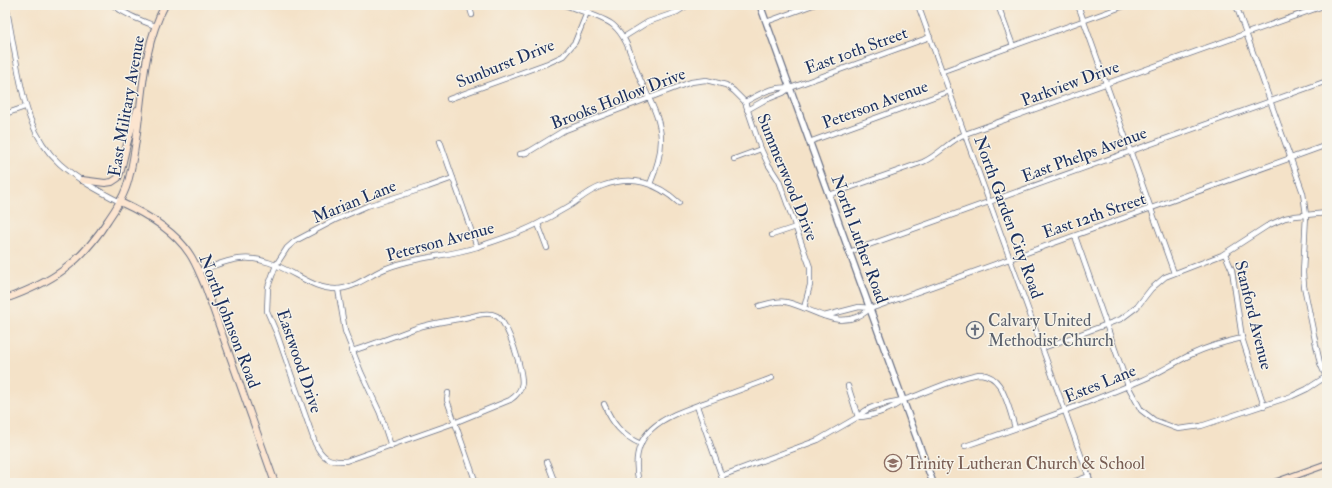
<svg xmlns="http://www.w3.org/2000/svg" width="1332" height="488" font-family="'IM FELL Double Pica',serif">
<rect width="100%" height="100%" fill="#f7f3e8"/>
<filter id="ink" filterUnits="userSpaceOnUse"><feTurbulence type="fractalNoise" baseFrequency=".025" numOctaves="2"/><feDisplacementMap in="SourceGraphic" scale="8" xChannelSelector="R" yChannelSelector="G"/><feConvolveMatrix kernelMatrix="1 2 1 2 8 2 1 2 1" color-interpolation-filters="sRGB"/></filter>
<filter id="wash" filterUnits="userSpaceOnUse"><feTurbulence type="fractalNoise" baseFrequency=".012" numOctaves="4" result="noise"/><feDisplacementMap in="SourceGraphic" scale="16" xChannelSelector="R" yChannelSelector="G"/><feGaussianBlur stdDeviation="0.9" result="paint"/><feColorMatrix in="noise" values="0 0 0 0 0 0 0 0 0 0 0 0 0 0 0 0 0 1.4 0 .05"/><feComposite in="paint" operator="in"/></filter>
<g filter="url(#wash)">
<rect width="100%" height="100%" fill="#f4e2c8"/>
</g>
<g filter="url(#ink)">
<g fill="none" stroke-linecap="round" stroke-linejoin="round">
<defs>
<g id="minor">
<path d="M 6,5 C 10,25 13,45 17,65 C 24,103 31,138 60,164 C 78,180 99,191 120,202"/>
<path d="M 113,5 C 126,15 140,20 155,26"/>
<polyline points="469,5 472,15"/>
<path d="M 565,5 C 577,10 604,17 613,25 C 629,39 632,61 640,79 C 649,99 661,118 661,140 C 661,156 656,170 650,184"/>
<polyline points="918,5 1091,483"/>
<polyline points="998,5 1013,46"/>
<polyline points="1078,5 1174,273"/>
<polyline points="1236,5 1303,193 1306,215 1303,273 1304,286 1316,345 1320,363 1326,377"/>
<polyline points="766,22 813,5"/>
<polyline points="624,37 648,22 677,12 688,5"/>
<polyline points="943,71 1127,5"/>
<polyline points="449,99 548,63 563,56 575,42 590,5"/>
<path d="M 745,102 C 758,95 774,85 790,88"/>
<polyline points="747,110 763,101 783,93 790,88 930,37"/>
<polyline points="5,114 25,107"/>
<polyline points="440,141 477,247"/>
<polyline points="809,142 950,91"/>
<polyline points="520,154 526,153 530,151 563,131 691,82 706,80 726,85 734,91 745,102 761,149 768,164 779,181 810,267 810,285 804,308"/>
<polyline points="734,159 761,149"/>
<path d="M 829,195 L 923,162 C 939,155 949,141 965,134 L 1326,5"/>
<polyline points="538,224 547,248"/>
<polyline points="772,235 796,227"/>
<polyline points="1075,236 1128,386 1141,410 1154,420 1178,429 1201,426 1292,396 1307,389 1327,376"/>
<polyline points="849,252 1327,81"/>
<polyline points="1225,254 1232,270 1242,338 1264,406"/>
<path d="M 199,271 C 212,267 226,260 239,259 C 260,256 279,266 296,275 C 309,282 321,289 336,289 C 352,289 366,278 380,271 C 410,257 446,257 477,247 C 498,240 521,233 539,223 C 550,217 561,211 571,205 C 581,198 590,190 602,186 C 633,175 656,182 679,203"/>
<polyline points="338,289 345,331 361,372 380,413 391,446"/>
<path d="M 759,306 C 768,304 777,300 786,302 C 817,309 839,334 870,309 L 1327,145"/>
<polyline points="824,316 859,307 870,308"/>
<polyline points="1043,348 1121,319 1137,307 1151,289 1165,277 1222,255 1267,226 1285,218 1295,216 1327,213"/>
<path d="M 352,351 C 374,344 395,336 416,328 C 431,323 448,321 464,318 C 474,316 487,311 497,316 C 506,322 515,349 518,360 C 522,377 527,389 510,400 L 454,423 L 346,461 C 329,462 322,458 315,443 L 277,334 L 267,311 L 268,287 L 276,265 L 287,248 L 295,241 L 335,220 L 367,206 L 428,187 L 453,178"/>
<polyline points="848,386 858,417"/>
<polyline points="448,393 447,400 476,483"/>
<path d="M 604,404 C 612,423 622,436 641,444"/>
<polyline points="697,406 724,483"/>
<path d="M 858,417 C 870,417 893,409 903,400"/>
<path d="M 965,446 C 1024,426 1084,405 1142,380 C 1159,373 1174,363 1190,355 C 1207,347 1224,342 1242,338"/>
<polyline points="547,462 555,483"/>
<path d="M 721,476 L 818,440 L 858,417 C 870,403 893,403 910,398 C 926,392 966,374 981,374 C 988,375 995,379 999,385 C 1007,397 1011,414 1015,428"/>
<path d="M 639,483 C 626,428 668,416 709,401 C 730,394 751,386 772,378"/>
<polyline points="1070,483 1089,476"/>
</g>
<polyline id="tertiary" points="760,5 933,483"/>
<g id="secondary">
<polyline points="82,180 105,183 112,182 118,178 121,170 127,144 137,110"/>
<path d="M 120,202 C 144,213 174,230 189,253 C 196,263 200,275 205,286 L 275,483"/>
<path d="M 5,299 C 53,282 81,263 108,220 C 115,210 122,199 126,188 C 133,168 135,147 138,125 C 143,84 145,42 165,5"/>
<polyline points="1274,483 1327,464"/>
</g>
</defs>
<use href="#minor" stroke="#676e83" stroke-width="6"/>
<use href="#tertiary" stroke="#676e83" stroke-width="8"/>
<use href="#secondary" stroke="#676e83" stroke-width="8"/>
<use href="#minor" stroke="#fff" stroke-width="4.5"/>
<use href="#tertiary" stroke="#fff" stroke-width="5.5"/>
<use href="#secondary" stroke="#fce5d0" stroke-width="6"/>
</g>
</g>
<defs>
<symbol id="church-ring" viewBox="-11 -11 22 22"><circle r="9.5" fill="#f7f3e8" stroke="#6b7280" stroke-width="1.5"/><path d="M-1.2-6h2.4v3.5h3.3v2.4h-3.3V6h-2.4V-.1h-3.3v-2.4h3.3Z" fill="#6b7280"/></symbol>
<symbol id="school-ring" viewBox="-11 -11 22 22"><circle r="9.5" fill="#f7f3e8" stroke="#8d6e63" stroke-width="1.5"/><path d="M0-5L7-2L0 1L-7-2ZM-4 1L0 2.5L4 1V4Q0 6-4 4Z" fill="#8d6e63"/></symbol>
</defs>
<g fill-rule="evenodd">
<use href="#church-ring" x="965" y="320" width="20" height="20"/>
<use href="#school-ring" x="883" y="453" width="20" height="20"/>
</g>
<g text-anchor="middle" stroke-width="3" stroke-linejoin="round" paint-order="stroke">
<g font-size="17" fill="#1b2f5e" stroke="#f7f3e8">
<text transform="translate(856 50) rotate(-20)" y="6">East 10th Street</text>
<text transform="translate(505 63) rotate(-22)" y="6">Sunburst Drive</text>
<text transform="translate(1070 83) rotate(-20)" y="6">Parkview Drive</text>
<text transform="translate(618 98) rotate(-21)" y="6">Brooks Hollow Drive</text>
<text transform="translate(875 104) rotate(-20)" y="6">Peterson Avenue</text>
<text transform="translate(126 106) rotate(-80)" y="6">East Military Avenue</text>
<text transform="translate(1084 154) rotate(-20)" y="6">East Phelps Avenue</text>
<text transform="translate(788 177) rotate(68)" y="6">Summerwood Drive</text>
<text transform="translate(354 201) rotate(-22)" y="6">Marian Lane</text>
<text transform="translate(1094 215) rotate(-19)" y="6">East 12th Street</text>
<text transform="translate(1009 217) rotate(70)" y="6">North Garden City Road</text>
<text transform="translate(860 239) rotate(70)" y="6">North Luther Road</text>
<text transform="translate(440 241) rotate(-15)" y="6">Peterson Avenue</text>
<text transform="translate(1254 315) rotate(76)" y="6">Stanford Avenue</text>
<text transform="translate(230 321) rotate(69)" y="6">North Johnson Road</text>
<text transform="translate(300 361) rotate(71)" y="6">Eastwood Drive</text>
<text transform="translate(1100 383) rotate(-22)" y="6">Estes Lane</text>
</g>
<g font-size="17" fill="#5b616d" stroke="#f7f3e8" text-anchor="start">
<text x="988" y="326">Calvary United<tspan x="988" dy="20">Methodist Church</tspan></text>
</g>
<g font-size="17" fill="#785e54" stroke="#f7f3e8" text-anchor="start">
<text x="906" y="469">Trinity Lutheran Church &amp; School</text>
</g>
</g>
<rect width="1332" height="488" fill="none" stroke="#f7f3e8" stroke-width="20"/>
</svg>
